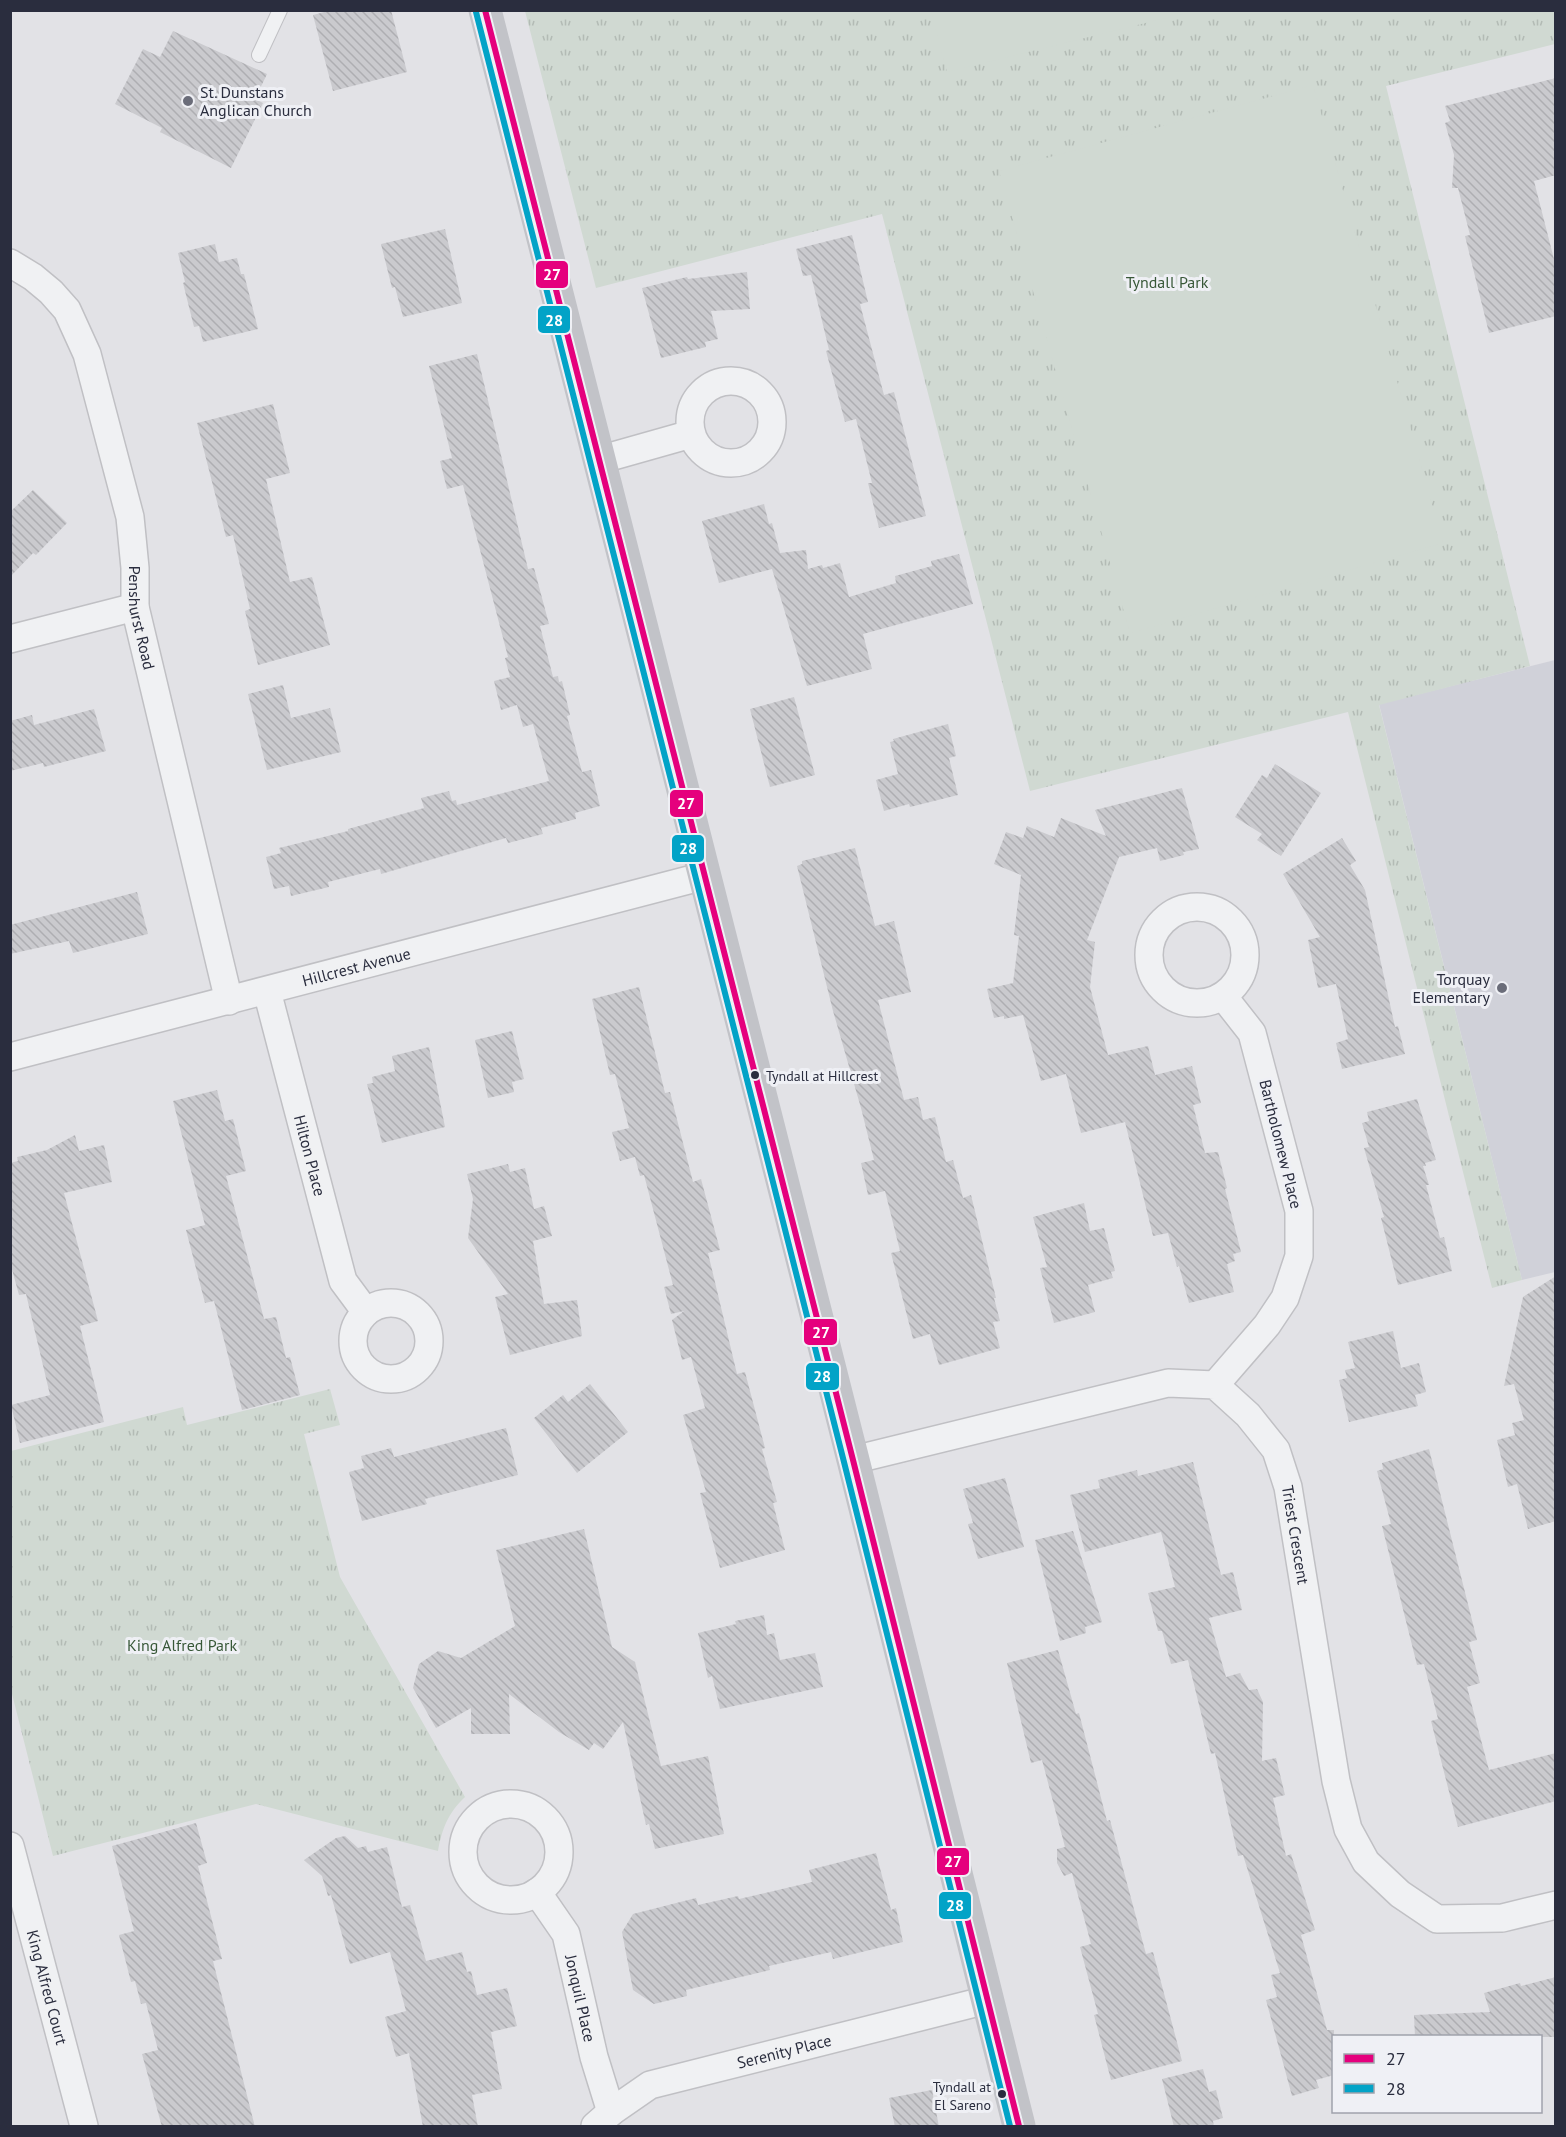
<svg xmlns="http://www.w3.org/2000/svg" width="1566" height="2137" font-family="'PT Sans',sans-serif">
<defs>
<pattern id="grass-tufts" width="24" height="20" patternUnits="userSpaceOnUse" patternTransform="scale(1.5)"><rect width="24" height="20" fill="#d0d9d2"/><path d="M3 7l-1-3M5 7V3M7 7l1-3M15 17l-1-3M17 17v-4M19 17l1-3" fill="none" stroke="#b3bbb5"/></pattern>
<pattern id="building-back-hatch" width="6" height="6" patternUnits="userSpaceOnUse" patternTransform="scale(1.5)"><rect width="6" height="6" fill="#cacace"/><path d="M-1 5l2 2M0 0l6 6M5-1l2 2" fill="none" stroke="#aeaeb2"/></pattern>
</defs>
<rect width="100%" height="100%" fill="#e2e2e6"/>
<polygon fill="#d0d1d9" points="1555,660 1555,1272 1522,1280 1379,704"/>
<g fill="url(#grass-tufts)">
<polygon points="525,11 1555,11 1555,44 1386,86 1530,666 1379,705 1522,1280 1492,1288 1348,712 1030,791 882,214 596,288"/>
<path d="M 330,1389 L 340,1425 L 304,1434 L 340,1577 L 465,1797 C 448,1813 442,1829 438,1851 L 256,1804 L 53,1856 L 11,1690 L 11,1451 L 183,1407 L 187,1425 Z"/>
</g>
<g fill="#d0d9d2">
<polygon points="931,11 931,10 1194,11 947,72"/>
<polygon points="1313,85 1443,543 1130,633 999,171"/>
</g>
<g fill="url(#building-back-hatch)">
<polygon points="332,10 391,10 407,72 333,91 313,15"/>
<polygon points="173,31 267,74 255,99 263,103 231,168 160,132 162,128 115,104 143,49 160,57"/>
<polygon points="1556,78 1556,175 1534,181 1556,267 1556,316 1489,333 1465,236 1470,235 1458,188 1452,188 1454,155 1445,123 1450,121 1445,106"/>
<polygon points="445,229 462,303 403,317 395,287 392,288 381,244"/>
<polygon points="852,235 868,302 860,304 884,395 894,392 926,516 879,528 868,483 872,483 856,419 845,422 826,351 829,350 811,275 803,276 796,249"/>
<polygon points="215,244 219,262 237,258 241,274 244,274 258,329 203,342 199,326 194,327 183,283 185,282 178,253"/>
<polygon points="747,272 750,309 711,311 718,339 705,342 706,347 661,358 642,288 687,277 688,279"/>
<polygon points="477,354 528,569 534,568 549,624 540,626 553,677 558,676 559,682 562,681 570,715 567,716 582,772 591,770 600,806 575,813 576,819 541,828 543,834 508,843 506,838 381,874 380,869 328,882 329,887 291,896 289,886 274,889 266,857 281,853 279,848 348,831 348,829 424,808 421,798 449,791 452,801 456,800 457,805 549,781 533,724 523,727 517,705 501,710 494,681 510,677 505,658 508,657 463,485 447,489 440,461 452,458 429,366"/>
<polygon points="273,404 290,473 266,479 290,582 312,577 330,645 258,665 245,611 250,609 233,535 226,537 197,423"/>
<polygon points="33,490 67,523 36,555 33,553 10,577 10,512"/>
<polygon points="764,504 769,524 772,523 780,553 806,550 808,569 822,565 823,568 840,563 849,597 896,583 895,576 932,566 931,561 959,554 973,604 863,634 872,669 807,686 772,569 719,583 702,521"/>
<polygon points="283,685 291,718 330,708 341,752 267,770 248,694"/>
<polygon points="794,697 815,775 770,787 750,709"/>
<polygon points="94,709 106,751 44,767 43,763 10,771 10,721 32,715 34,725"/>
<polygon points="948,724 956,756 949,758 958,795 910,807 909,804 884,811 876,780 898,774 890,742 894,741 893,739"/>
<polygon points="1275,764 1321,793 1281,856 1257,840 1262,834 1235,817 1262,775 1267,778"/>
<polygon points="1182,788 1199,849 1183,852 1184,855 1160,861 1157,848 1119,857 1087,940 1095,942 1090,987 1108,1055 1148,1046 1155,1075 1192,1066 1201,1103 1193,1105 1205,1153 1218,1152 1227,1188 1225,1189 1241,1252 1233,1254 1235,1261 1227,1264 1234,1292 1189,1303 1179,1266 1177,1267 1168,1233 1153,1236 1125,1122 1081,1133 1066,1074 1041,1081 1023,1015 1004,1019 1004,1016 994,1018 987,989 1013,983 1019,936 1014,935 1021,875 994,864 1006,832 1023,838 1027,826 1054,837 1061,818 1106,836 1095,810"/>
<polygon points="1342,838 1356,861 1350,865 1365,890 1395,1027 1398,1026 1405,1054 1342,1069 1336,1043 1348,1039 1336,984 1318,988 1308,940 1320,937 1283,874"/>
<polygon points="855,848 875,926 894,921 911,992 878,1000 904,1100 918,1097 923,1120 935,1117 946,1162 953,1160 963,1198 971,1195 996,1298 994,1298 1000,1321 993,1322 1000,1348 939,1365 930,1334 913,1339 891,1253 900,1251 885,1191 868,1195 861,1163 874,1160 861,1108 833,1011 797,866 802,864 802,861"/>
<polygon points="137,892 148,934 73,953 69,941 10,954 10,925"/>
<polygon points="639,987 665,1093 670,1092 693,1182 701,1179 720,1250 708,1253 737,1374 745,1372 765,1448 762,1449 777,1502 773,1503 785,1550 720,1568 700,1493 706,1492 683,1415 705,1408 691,1357 682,1360 672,1320 684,1311 671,1314 664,1287 673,1285 644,1175 640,1176 635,1157 620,1161 612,1132 629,1128 615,1074 610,1075 592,999"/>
<polygon points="512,1031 524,1079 512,1082 514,1092 488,1098 475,1040"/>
<polygon points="429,1047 445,1127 382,1143 367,1084 373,1083 372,1077 395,1071 392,1056"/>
<polygon points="217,1090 225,1121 233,1119 246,1171 226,1176 264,1319 276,1317 286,1358 290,1357 300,1395 242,1410 214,1301 205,1303 186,1230 205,1225 173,1101"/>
<polygon points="1417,1099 1436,1160 1425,1163 1426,1166 1423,1166 1429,1185 1426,1185 1440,1238 1444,1237 1452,1271 1398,1285 1381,1218 1384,1217 1364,1148 1369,1147 1362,1123 1369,1121 1367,1112"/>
<polygon points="75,1135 79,1151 104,1145 112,1182 64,1193 98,1321 80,1326 104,1422 20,1443 11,1405 50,1395 26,1294 19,1295 10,1262 10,1163 18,1161 17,1157 47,1150"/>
<polygon points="508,1164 510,1172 525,1168 534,1209 544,1206 552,1236 533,1241 544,1304 577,1300 582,1336 510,1355 495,1297 508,1294 468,1238 473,1199 467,1174"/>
<polygon points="1084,1203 1090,1231 1104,1228 1115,1271 1111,1272 1113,1278 1088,1285 1095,1312 1054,1323 1040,1268 1047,1267 1033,1217"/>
<polygon points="1556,1276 1556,1521 1528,1529 1517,1484 1508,1487 1497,1440 1515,1435 1512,1423 1524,1420 1514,1384 1504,1386 1523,1297"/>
<polygon points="1393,1331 1401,1368 1419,1363 1426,1392 1415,1395 1418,1406 1349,1422 1339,1380 1347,1378 1345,1370 1355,1368 1348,1342"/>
<polygon points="590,1384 628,1432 577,1473 534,1418 563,1395 568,1402"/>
<polygon points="506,1428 518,1475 425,1499 427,1504 362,1521 349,1472 364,1468 361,1456 391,1448 394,1457"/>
<polygon points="1429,1449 1477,1640 1469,1642 1480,1683 1467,1687 1489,1770 1556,1753 1556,1801 1458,1827 1431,1721 1438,1719 1424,1664 1417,1665 1382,1526 1391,1524 1377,1471 1383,1469 1382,1463"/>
<polygon points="1193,1462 1221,1575 1233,1572 1242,1610 1209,1618 1226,1677 1240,1673 1249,1690 1257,1689 1263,1702 1262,1761 1276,1758 1285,1795 1273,1798 1286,1856 1291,1854 1315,1930 1301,1935 1327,2030 1334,2030 1334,2075 1316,2080 1319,2088 1292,2096 1266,2000 1277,1997 1271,1975 1280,1973 1243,1855 1238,1856 1215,1753 1211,1754 1188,1660 1171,1664 1162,1631 1158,1631 1148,1593 1175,1587 1161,1532 1085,1552 1070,1495 1100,1488 1098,1480 1137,1470 1138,1476"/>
<polygon points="1005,1478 1024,1547 978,1559 968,1524 973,1523 963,1489"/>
<polygon points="584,1529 612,1647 635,1662 661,1766 708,1756 724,1834 655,1849 649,1824 646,1825 623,1722 603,1749 594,1743 589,1750 559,1732 509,1694 510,1734 471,1734 471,1708 436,1728 413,1688 419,1664 438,1651 461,1658 515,1626 496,1550"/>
<polygon points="1073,1531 1102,1622 1085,1627 1086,1633 1060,1641 1035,1540"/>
<polygon points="764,1615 767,1635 774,1633 780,1660 815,1653 823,1687 720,1709 712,1676 708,1678 698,1633 736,1624 735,1621"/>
<polygon points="1058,1650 1076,1714 1079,1713 1107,1821 1110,1820 1146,1954 1153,1952 1182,2061 1111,2080 1094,2015 1098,2014 1080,1947 1091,1944 1072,1873 1064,1876 1057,1863 1057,1849 1065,1847 1042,1760 1031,1763 1007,1663"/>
<polygon points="196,1823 207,1863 198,1866 222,1959 213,1961 255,2127 162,2127 142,2054 158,2050 146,2003 141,2004 135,1981 131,1982 119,1935 134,1931 112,1846"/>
<polygon points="345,1836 358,1848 366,1846 368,1852 387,1847 402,1907 410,1905 426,1961 462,1952 467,1972 471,1971 477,1995 507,1988 517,2026 491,2032 502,2089 472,2095 478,2127 423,2127 409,2053 396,2057 385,2017 406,2011 390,1952 350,1964 331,1895 328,1896 322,1876 304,1860 336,1838"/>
<polygon points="876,1853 891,1910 896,1908 903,1942 833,1959 831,1952 769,1966 770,1970 686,1990 687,1996 654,2004 633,1990 622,1932 633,1914 696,1898 698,1905 738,1896 739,1899 812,1882 809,1870"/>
<polygon points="1556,1977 1556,2037 1415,2037 1414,2015 1490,2012 1484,1993 1520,1983 1521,1986"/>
<polygon points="1203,2069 1209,2092 1216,2090 1223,2118 1213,2121 1214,2127 1174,2127 1162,2079"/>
<polygon points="932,2090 939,2127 895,2127 889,2098"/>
</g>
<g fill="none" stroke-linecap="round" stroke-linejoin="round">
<defs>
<polyline id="lane" points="259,55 280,10"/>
<g id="street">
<path id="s1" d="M 10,263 L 33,277 L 51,292 L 67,310 L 87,354 L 130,517 L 135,568 L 135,607 L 229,1001"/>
<circle cx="731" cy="422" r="41"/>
<polyline points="599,460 691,434"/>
<polyline points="10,639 135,607"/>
<circle cx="1197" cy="955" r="48"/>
<path id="s2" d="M 267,991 L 343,1281 L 366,1312"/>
<path id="s3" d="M 10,1057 L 704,876"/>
<circle cx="391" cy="1341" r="38"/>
<polyline points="1215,1385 1267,1325 1285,1298 1299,1256 1299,1211 1252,1033 1223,996"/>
<path id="s4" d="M 853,1460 L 1168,1383 L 1215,1385 L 1248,1415 L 1276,1450 L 1288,1487 L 1336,1781 L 1348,1829 L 1366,1862 L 1400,1894 L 1437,1919 L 1502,1918 L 1556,1905"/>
<circle cx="511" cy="1852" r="48"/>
<path id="s5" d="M 10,1846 L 84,2126"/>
<path id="s6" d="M 537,1892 L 566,1934 L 594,2057 L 611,2112"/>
<path id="s7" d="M 595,2126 L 611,2112 L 650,2085 L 987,2000"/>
</g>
</defs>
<use href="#lane" stroke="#c0c0c4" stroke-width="16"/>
<use href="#street" stroke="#c0c0c4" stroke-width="30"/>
<use href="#lane" stroke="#f0f1f3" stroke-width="14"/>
<use href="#street" stroke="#f0f1f3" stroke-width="27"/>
<polyline stroke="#c2c3c8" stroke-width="33" points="485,10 853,1460 1019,2126"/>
<defs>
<polyline id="bus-1" points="485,10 853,1460 1019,2126"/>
<polyline id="bus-2" points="476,12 844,1462 1010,2126"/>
</defs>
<use href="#bus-1" stroke="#eff0f5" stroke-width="10"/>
<use href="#bus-2" stroke="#eff0f5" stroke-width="10"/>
<use href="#bus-1" stroke="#e5007d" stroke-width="6"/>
<use href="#bus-2" stroke="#02a3c7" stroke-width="6"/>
</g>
<g fill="#6a6c79" stroke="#eff0f5" stroke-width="2">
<circle cx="188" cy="101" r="6"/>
<circle cx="1502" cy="988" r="6"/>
</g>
<g fill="#2a2d3e" stroke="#eff0f5" stroke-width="2">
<circle cx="755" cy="1075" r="5"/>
<circle cx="1002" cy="2094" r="5"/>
</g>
<g text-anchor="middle" stroke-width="6" stroke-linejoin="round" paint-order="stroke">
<g font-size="14" fill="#2a2d3e" stroke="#eff0f5" text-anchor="start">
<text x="766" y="1081">Tyndall at Hillcrest</text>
<text x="991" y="2092" text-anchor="end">Tyndall at<tspan x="991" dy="18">El Sareno</tspan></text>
</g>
<g font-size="16" fill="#2a2d3e" stroke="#eff0f5" text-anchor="start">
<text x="200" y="98">St. Dunstans<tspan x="200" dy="18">Anglican Church</tspan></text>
<text x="1490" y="985" text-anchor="end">Torquay<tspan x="1490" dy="18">Elementary</tspan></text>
</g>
<g font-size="16" fill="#385838" stroke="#eff0f5">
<text x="1167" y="288">Tyndall Park</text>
<text x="182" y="1651">King Alfred Park</text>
</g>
<g font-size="16" fill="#2a2d3e" stroke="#eff0f5">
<text dy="6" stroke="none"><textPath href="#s1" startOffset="393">Penshurst Road</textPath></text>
<text dy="6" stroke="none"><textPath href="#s3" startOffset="358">Hillcrest Avenue</textPath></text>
<text transform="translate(1281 1144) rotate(76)" y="6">Bartholomew Place</text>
<text dy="6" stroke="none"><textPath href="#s2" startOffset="170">Hilton Place</textPath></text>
<text dy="6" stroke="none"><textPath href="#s4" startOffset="548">Triest Crescent</textPath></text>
<text dy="6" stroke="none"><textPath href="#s5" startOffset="146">King Alfred Court</textPath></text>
<text dy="6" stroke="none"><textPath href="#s6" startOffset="117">Jonquil Place</textPath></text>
<text dy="6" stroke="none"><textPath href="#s7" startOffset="207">Serenity Place</textPath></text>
</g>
</g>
<g stroke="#eff0f5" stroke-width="2">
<rect x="535" y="260" width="34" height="29" rx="6" fill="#e5007d"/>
<rect x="537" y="305" width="34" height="29" rx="6" fill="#02a3c7"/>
<rect x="669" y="789" width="35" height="29" rx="6" fill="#e5007d"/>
<rect x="671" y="834" width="34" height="29" rx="6" fill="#02a3c7"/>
<rect x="803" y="1318" width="35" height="28" rx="6" fill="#e5007d"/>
<rect x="805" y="1362" width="35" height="29" rx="6" fill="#02a3c7"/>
<rect x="936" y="1847" width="34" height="29" rx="6" fill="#e5007d"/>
<rect x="938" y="1891" width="34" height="29" rx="6" fill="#02a3c7"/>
</g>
<g font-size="16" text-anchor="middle" font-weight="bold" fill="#fff">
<text x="552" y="280">27</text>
<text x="554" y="326">28</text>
<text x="686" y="809">27</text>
<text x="688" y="854">28</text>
<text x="821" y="1338">27</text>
<text x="822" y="1382">28</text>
<text x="953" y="1867">27</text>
<text x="955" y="1911">28</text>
</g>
<rect width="1566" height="2137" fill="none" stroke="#2a2d3e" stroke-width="24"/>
<rect x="1332" y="2035" width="210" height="78" fill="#eff0f5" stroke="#a0a2ac" stroke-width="1.5"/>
<rect x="1344" y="2054" width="30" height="9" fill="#e5007d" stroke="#a0a2ac" stroke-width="1.5"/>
<text x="1386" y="2065" font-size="18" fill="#2a2d3e">27</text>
<rect x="1344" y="2084" width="30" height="9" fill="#02a3c7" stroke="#a0a2ac" stroke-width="1.5"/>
<text x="1386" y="2095" font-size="18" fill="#2a2d3e">28</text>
</svg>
